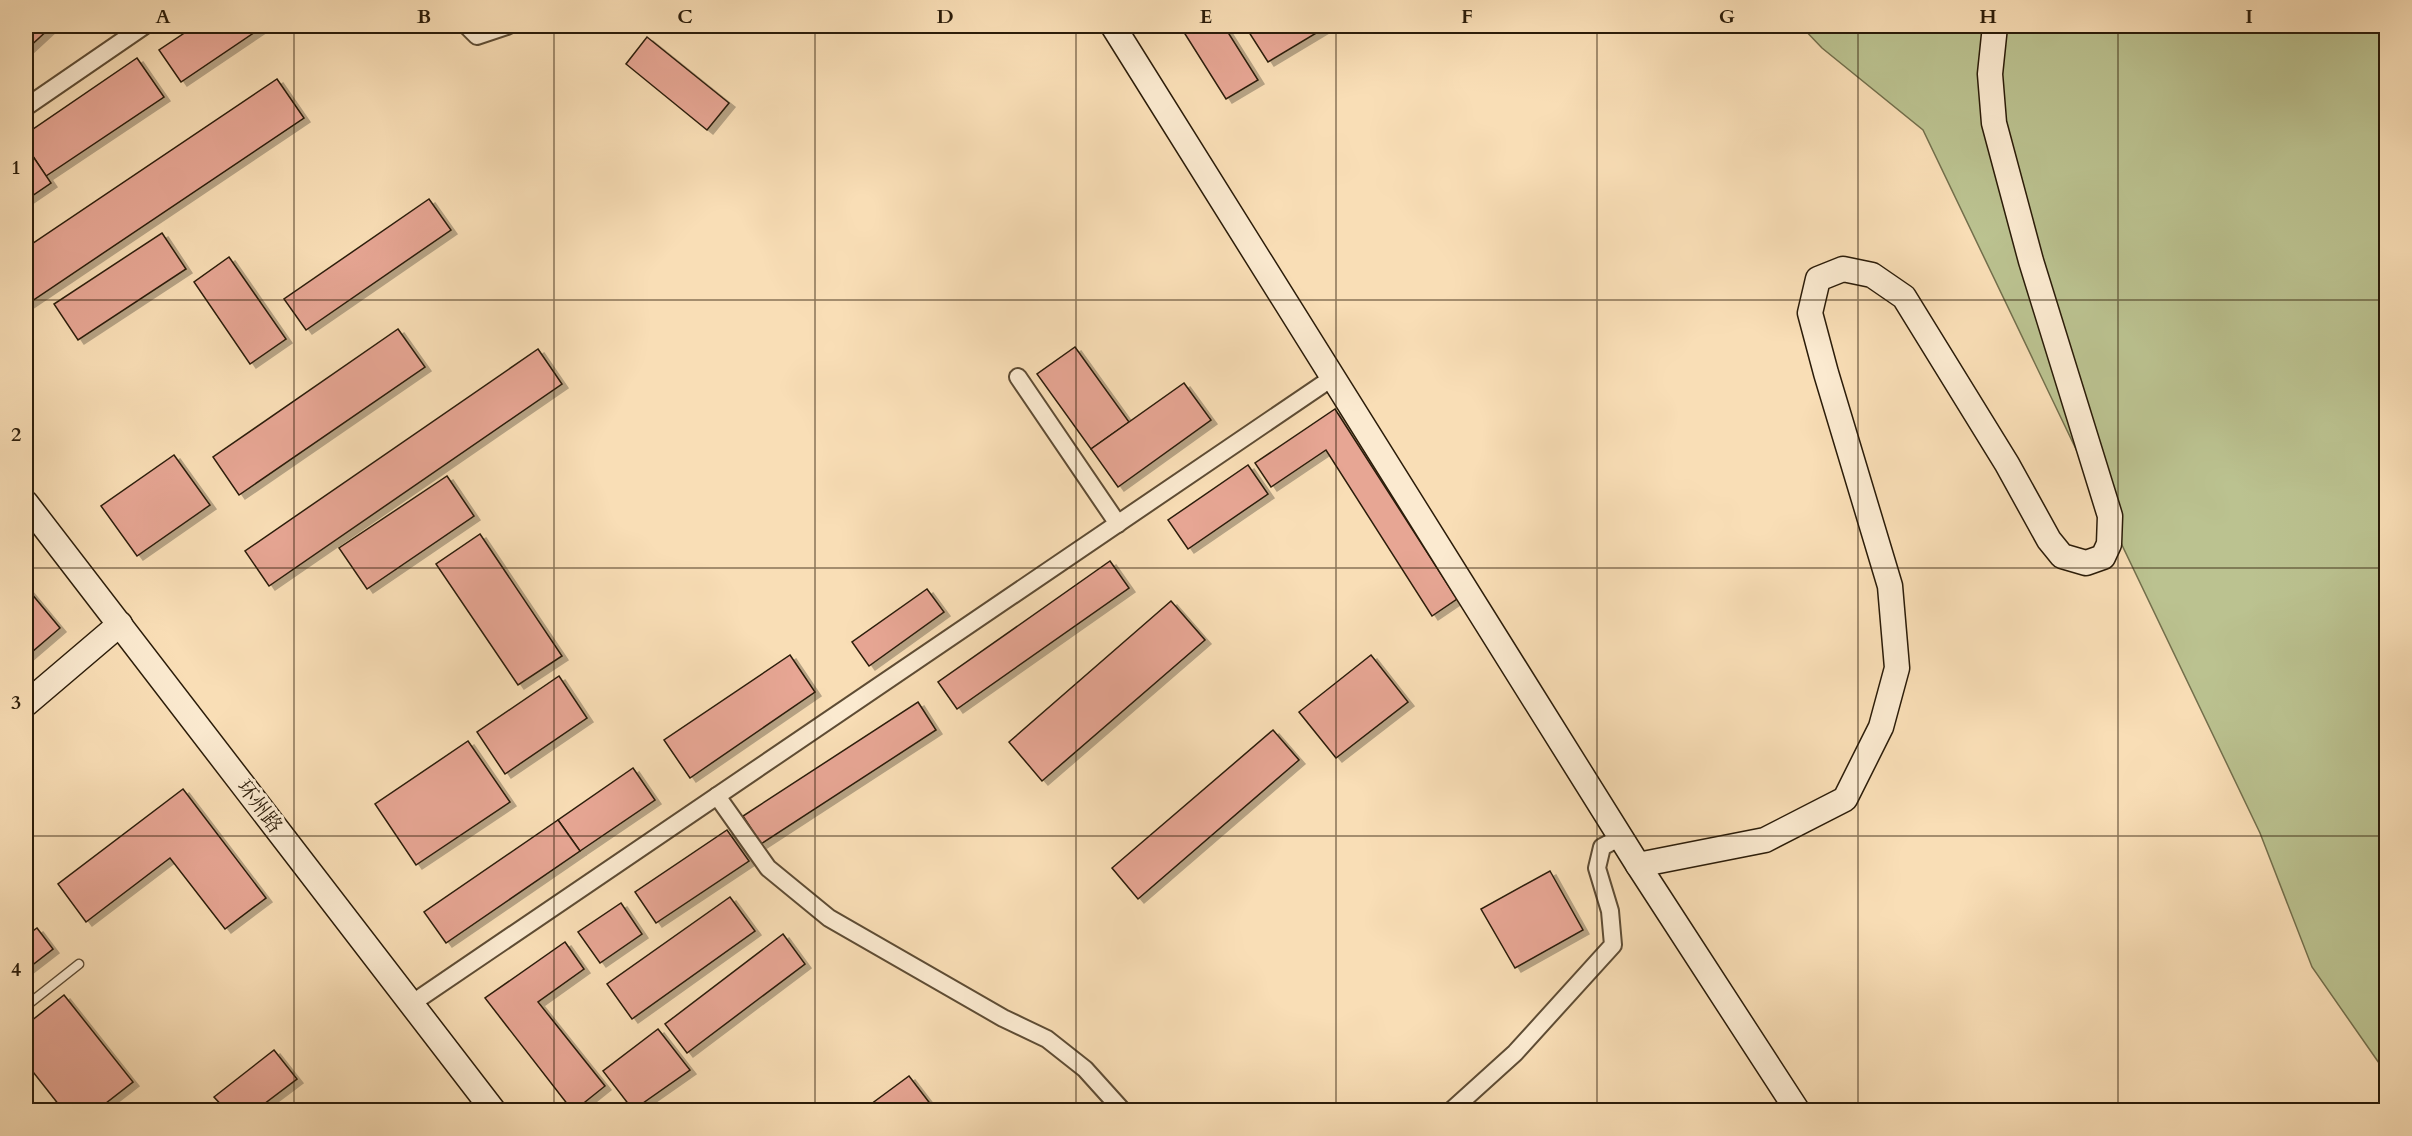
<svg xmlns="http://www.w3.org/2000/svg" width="2412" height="1136" font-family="Cardo,'Noto Serif SC',serif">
<defs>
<filter id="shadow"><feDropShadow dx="6" dy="4" stdDeviation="0" flood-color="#0004"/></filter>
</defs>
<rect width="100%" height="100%" fill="#f9deb6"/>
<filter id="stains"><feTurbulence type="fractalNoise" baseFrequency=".00333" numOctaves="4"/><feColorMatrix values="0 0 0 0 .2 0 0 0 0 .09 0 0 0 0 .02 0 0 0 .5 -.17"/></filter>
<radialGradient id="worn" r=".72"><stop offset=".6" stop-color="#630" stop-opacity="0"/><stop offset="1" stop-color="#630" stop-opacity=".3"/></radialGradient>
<polygon fill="#bbc290" stroke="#736f4c" stroke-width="1.5" points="1801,26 2386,26 2386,655 2385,658 2386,661 2386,1073 2312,967 2260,833 1923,130 1822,48"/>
<g fill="#e7a694" stroke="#2b1c09" stroke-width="1.5" filter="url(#shadow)">
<polygon points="26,26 52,26 26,50"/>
<polygon points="195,26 264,26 181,82 159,50"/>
<polygon points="1180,26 1224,26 1258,80 1226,99"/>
<polygon points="1245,26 1328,26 1268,62"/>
<polygon points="647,37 729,103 707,130 626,64"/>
<polygon points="137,58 164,97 46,176 26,146 26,134"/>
<polygon points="277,79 304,118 26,305 26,248"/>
<polygon points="26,146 51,183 26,200"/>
<polygon points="429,199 451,230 306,330 284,299"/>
<polygon points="162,233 186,269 78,340 54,304"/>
<polygon points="229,257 286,339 250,364 194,282"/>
<polygon points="398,329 425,367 239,495 213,457"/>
<polygon points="1075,347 1129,422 1091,449 1037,374"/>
<polygon points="538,349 562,384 269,586 245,551"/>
<polygon points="1184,383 1211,420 1118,487 1091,449"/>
<polygon points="1335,409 1457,599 1432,616 1326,450 1271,487 1255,463"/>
<polygon points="174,455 210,505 137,556 101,506"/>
<polygon points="1248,465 1268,494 1188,549 1168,520"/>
<polygon points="447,476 474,516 367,589 339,548"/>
<polygon points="480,534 562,656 518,685 436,564"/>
<polygon points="1110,561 1129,588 957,709 938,682"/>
<polygon points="26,587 60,628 26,657"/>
<polygon points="927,589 944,612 869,666 852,642"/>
<polygon points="1171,601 1205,640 1042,781 1009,742"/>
<polygon points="790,655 815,692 690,778 664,740"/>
<polygon points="1371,655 1408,702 1336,758 1299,712"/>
<polygon points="559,676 587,718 505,774 477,732"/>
<polygon points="918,702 936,730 761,844 743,816"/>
<polygon points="1273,730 1299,760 1138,899 1112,868"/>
<polygon points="468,741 510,802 416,865 375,804"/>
<polygon points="633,768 655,800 580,851 558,820"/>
<polygon points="183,789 266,898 225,929 170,858 86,922 58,884"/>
<polygon points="558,820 580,851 446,943 424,912"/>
<polygon points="727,830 749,861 656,923 635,892"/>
<polygon points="1550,871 1583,930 1515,968 1481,909"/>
<polygon points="730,897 755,931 632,1019 607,984"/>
<polygon points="621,903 642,934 600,963 578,932"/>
<polygon points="37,928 53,949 26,970 26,936"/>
<polygon points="783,934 805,964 687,1053 665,1024"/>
<polygon points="565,942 584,969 538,1002 605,1086 575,1110 572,1110 485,998"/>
<polygon points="64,995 133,1082 97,1110 63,1110 26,1063 26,1025"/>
<polygon points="658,1029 690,1070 633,1110 603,1071"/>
<polygon points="274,1050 297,1079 256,1110 226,1110 214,1097"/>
<polygon points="909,1076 935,1110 863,1110"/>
</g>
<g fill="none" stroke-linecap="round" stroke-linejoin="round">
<defs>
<polyline id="lane" points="26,1006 79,964"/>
<g id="street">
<polyline points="467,26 477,36 507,26"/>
<polyline points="26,107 144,26"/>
<polyline points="1018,377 1118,524"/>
<polyline points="717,796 768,868 829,918 1003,1018 1047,1039 1085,1069 1122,1110"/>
<polyline points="411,1004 1332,378"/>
<polyline points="1452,1110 1515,1053 1613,945 1610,911 1597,868 1602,847 1621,837"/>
</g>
<g id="secondary">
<polyline points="1113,26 1638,865 1797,1110"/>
<polyline points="26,503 493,1110"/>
<polyline points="26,704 120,624"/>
<polyline points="1638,865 1765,840 1845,799 1881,727 1897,668 1890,586 1826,373 1810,313 1818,279 1843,269 1872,275 1904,297 2007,464 2049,540 2062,556 2086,563 2103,557 2109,544 2110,516 2031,261 1994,123 1990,74 1995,26"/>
</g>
</defs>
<use href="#lane" stroke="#5e4c34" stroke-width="11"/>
<use href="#street" stroke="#5e4c34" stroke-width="20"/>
<use href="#secondary" stroke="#2b1c09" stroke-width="27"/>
<use href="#lane" stroke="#fbead0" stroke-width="8"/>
<use href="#street" stroke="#fbead0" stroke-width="16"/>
<use href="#secondary" stroke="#fbead0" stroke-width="24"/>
</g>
<path fill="none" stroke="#2b1c09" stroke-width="1.5" stroke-opacity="0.55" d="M 294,26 L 294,1110M 554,26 L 554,1110M 815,26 L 815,1110M 1076,26 L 1076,1110M 1336,26 L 1336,1110M 1597,26 L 1597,1110M 1858,26 L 1858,1110M 2118,26 L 2118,1110M 26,300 L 2386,300M 26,568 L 2386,568M 26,836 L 2386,836"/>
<g text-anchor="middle" stroke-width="6" stroke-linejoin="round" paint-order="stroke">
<g font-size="20" fill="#2b1c09" stroke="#fbead0">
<text transform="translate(260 806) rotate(53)" y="7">环州路</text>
</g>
</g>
<rect width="2412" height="1136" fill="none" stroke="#f9deb6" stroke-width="66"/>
<rect x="33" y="33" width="2346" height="1070" fill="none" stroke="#2b1c09" stroke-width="2"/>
<g font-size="20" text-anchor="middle" font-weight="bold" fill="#2b1c09">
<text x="163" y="23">A</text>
<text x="424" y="23">B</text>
<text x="685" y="23">C</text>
<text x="945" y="23">D</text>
<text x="1206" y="23">E</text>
<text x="1467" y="23">F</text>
<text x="1727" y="23">G</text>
<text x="1988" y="23">H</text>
<text x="2249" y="23">I</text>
<text x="16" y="174">1</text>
<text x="16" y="441">2</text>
<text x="16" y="709">3</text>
<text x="16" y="976">4</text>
</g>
<rect width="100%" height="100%" filter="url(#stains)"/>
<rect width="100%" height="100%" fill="url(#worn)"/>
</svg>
